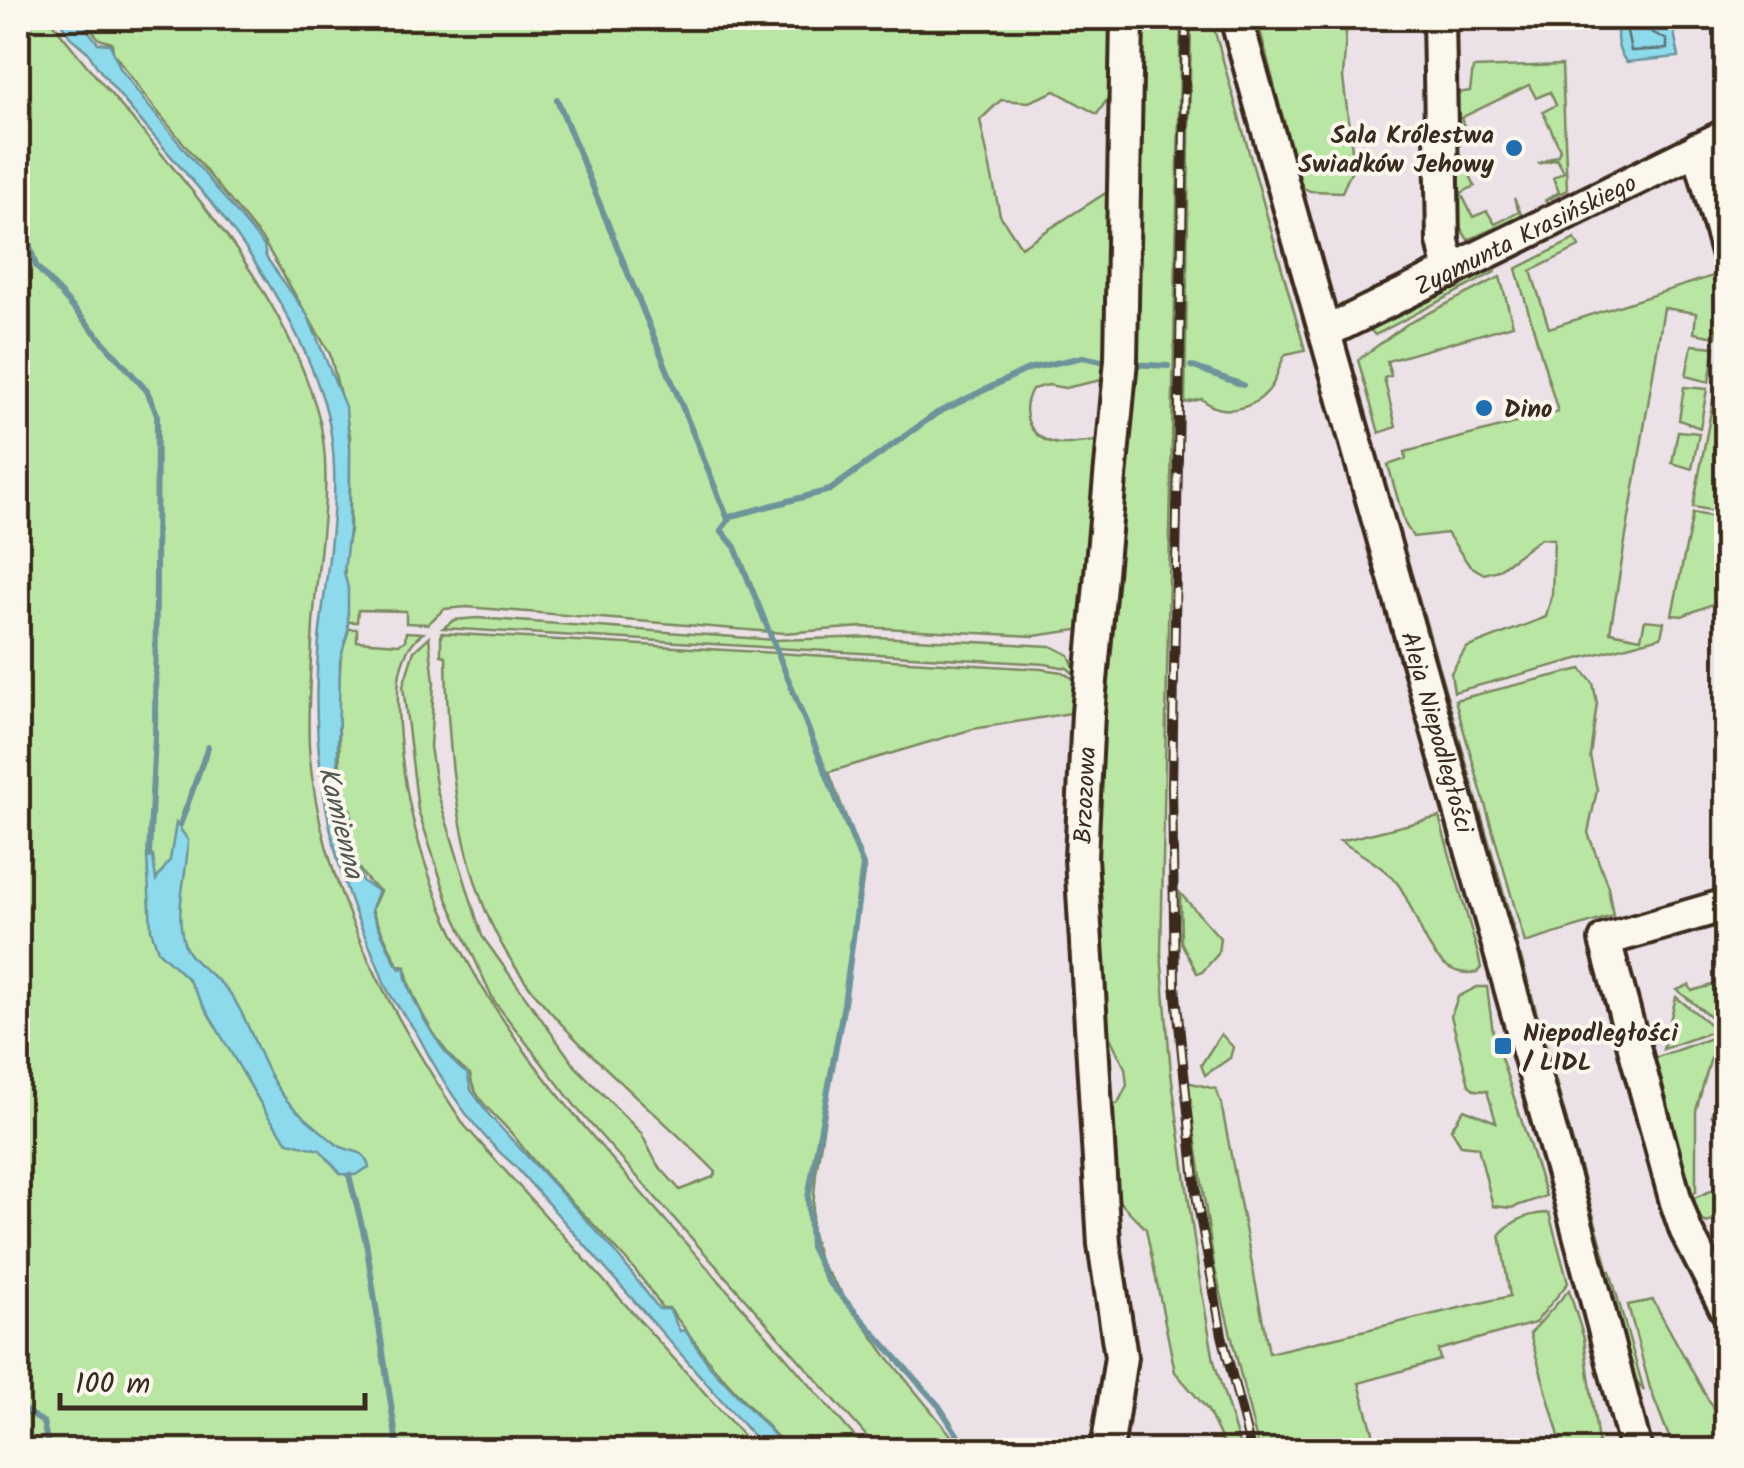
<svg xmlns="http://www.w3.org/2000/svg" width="1744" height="1468" font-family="Kalam,sans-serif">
<rect width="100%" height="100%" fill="#ebe1e7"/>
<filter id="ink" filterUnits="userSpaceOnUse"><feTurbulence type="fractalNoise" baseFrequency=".01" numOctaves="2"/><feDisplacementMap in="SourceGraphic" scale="20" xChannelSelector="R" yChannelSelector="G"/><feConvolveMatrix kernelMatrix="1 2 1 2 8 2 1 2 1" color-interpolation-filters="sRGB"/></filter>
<g filter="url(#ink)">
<g fill="#bae6a3" stroke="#7a8860" stroke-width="2.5">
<path d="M 18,18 L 49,18 C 143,142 270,254 316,407 C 337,474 317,556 313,625 C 311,664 307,706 309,746 C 318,884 390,1014 465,1126 L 756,1450 L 18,1450 Z"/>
<path d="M 82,18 L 1039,18 L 1056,21 L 1130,18 L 1119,83 L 1097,114 L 1055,91 L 1029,102 L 1001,100 L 980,120 L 1000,215 L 1021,247 L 1109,191 L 1114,237 L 1106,379 L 1065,388 L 1048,385 L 1032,389 C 1019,413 1028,439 1059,444 C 1070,445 1088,441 1100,441 L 1084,629 L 1034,636 L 863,627 L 784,633 L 467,607 L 444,609 L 428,624 L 406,623 L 406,611 L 358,610 L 357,622 L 348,622 L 344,559 L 350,530 L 350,435 L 330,354 L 264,242 L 144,95 L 113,52 L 112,43 L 99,39 Z"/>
<polygon points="1137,18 1181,18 1161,953 1171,1073 1199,1275 1214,1361 1241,1450 1227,1450 1207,1409 1175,1372 1146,1229 1110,1192 1105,1109 1118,1103 1127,1085 1125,1068 1105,1027 1094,845"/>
<path d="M 1191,18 L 1211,18 L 1305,350 L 1286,354 C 1278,365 1278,380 1268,391 C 1252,410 1220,417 1202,399 L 1185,403 Z"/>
<polygon points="1218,18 1223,18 1314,343 1311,347"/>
<polygon points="1257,18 1347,18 1343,78 1354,165 1342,192 1310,191 1300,186"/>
<polygon points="1562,65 1567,190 1544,201 1559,192 1553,178 1564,172 1557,159 1538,164 1558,155 1560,149 1543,112 1556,105 1550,92 1536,98 1529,85 1461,118 1466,132 1459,137 1458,93 1470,91 1473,68"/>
<polygon points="1460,154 1475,186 1461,193 1473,217 1487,211 1495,224 1519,212 1514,198 1522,216 1468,240 1458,224"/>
<polygon points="1575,239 1579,247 1531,271 1549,328 1716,275 1723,300 1716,337 1694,333 1696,313 1664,308 1610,632 1641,638 1645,620 1664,622 1661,637 1454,692 1451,673 1466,648 1546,617 1552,594 1554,539 1541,538 1498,570 1484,574 1469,565 1447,533 1413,537 1405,524 1388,465 1406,459 1405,452 1558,412 1516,269"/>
<polygon points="1488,268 1495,272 1375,335 1367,326"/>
<polygon points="1500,277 1513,325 1387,361 1391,376 1384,378 1396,427 1379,433 1358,360 1407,324"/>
<polygon points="1692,345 1715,347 1709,382 1686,376"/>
<polygon points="1684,387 1707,389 1700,428 1679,420"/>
<polygon points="1715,390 1726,400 1726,513 1693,507"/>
<polygon points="1678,431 1699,433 1692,469 1672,463"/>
<polygon points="1693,513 1726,519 1726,599 1682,616 1672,615"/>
<polygon points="1423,612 1517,940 1511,942 1418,613"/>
<polygon points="477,618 775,640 876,637 1051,646 1069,655 1078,677 1067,668 1045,664 443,628 454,620"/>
<path d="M 349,629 L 357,629 L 357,641 L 399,644 L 405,641 L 406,632 L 423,633 C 392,655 397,704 400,738 C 417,943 537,1074 666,1221 C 734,1297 800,1373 866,1450 L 789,1450 L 713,1366 L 669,1308 L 662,1308 C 623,1244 562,1200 517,1140 C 500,1117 473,1102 470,1074 C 446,1061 406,994 406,967 L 398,965 L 374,915 L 372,909 L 380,891 C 349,870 352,844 351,810 L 341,803 L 338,703 L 341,654 Z"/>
<path d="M 441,633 L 1041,669 L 1062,672 L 1077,681 L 1083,711 L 973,729 L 829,772 L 865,868 L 816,1173 L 811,1229 L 819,1261 L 885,1354 L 963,1450 L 879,1450 L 579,1111 L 494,1001 L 448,901 L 418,810 L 403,686 L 414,651 L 429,637 L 434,682 L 430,747 L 437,791 L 482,936 L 575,1066 L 641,1133 L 657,1164 L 680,1190 L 713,1177 L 716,1172 C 651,1105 552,1031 506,952 C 457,870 447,749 446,656 L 441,655 Z"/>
<polygon points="1581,669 1593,683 1597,703 1590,756 1597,790 1588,833 1608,887 1613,916 1525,943 1455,700"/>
<path d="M 1439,817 L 1479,958 L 1481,968 L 1477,972 C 1429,982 1419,913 1398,884 C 1384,866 1359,853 1340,841 Z"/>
<polygon points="1180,893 1220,938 1218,954 1202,972 1197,973 1181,942"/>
<polygon points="1521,957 1607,1264 1603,1265 1516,958"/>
<polygon points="1726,981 1721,1025 1677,990 1689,985 1692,991"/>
<polygon points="1477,987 1487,987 1493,1033 1546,1196 1511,1208 1493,1206 1478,1147 1461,1145 1451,1129 1464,1109 1496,1122 1487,1091 1475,1090 1469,1085 1451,1016 1458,997"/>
<polygon points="1676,997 1717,1030 1663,1049"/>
<polygon points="1726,1031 1726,1129 1711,1115 1722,1090 1719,1058"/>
<polygon points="1221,1034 1233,1047 1230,1058 1205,1075 1201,1065"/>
<polygon points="1711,1038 1715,1043 1696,1111 1696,1192 1680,1196 1646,1061"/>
<path d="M 1187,1082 L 1216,1089 L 1221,1103 L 1269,1353 L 1510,1296 L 1500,1234 C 1513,1220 1531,1213 1549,1213 L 1568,1283 L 1535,1323 L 1438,1350 L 1440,1360 L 1359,1383 L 1378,1450 L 1259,1450 L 1214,1265 Z"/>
<polygon points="1726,1170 1726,1215 1707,1223 1685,1213 1680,1204 1720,1187 1718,1172"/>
<polygon points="1610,1271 1644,1391 1634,1378 1605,1272"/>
<polygon points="1569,1290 1584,1339 1599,1450 1563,1450 1530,1334"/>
<polygon points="1653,1300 1722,1425 1726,1450 1674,1450 1650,1388 1628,1305"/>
</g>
<g fill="#8ddaec" stroke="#6c949a" stroke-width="2.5">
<path d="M 58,18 L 78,18 L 98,43 L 110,44 L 120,68 L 142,98 L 264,246 L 266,257 L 308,316 L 346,409 L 350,449 L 349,529 L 344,572 L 348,588 L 348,631 L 340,661 L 337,789 L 341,803 L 351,814 L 349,837 L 362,881 L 378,891 L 371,911 L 395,962 L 400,969 L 405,967 C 402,990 448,1065 467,1073 L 471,1090 L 490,1116 L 613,1249 L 659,1309 L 669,1309 L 680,1331 L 685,1330 L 709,1365 L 788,1450 L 763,1447 L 514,1165 C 473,1131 443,1084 419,1037 C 409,1019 389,999 383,980 C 374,952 359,926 350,899 C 322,819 311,727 319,640 C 327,561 348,469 321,393 C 298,325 258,262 215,207 C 195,183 92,68 89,53 L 70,37 Z"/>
<path d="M 1628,19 L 1654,22 L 1674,32 L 1679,57 L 1627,62 C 1617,52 1615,36 1619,22 Z"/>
<path d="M 176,823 L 188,840 C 188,876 173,909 185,946 C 191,964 221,978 232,996 C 256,1032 262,1078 295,1109 C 310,1122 322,1132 335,1143 C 348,1155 364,1145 369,1167 L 355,1175 L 341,1174 L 320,1150 L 288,1142 L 268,1116 L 188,979 L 158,951 L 151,930 L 147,856 L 153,856 L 156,880 L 170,860 Z"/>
</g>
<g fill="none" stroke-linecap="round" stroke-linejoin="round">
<polyline stroke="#5c7070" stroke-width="2.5" points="1630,18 1627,31 1631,51 1667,49 1667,40 1646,29 1643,18"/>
<g stroke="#6c949a" stroke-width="6">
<polyline points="557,99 728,519"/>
<polyline points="18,207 36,266 147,391 157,414 155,735 149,856"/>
<polyline points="1129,364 1168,366"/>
<polyline points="1191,366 1243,385"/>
<polyline points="180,825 208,747"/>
<polyline points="349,1175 366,1242 398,1450"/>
<polyline points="22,1409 43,1422 49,1450"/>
<polyline points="967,1450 939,1406 827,1280 811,1247 808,1197 844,1004 863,865 735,547 721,530 732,516 830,490 937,413 1028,369 1083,357 1111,363"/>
</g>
<defs>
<g id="minor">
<path id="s1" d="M 1236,18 L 1569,1196 L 1636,1450"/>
<polyline points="1439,18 1443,241 1450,272"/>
<polyline points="1698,148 1726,249"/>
<path id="s2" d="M 1326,332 L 1726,135"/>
<polyline points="1726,905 1605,940 1676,1202 1686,1231 1726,1309"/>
<path id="s3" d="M 1107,1450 L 1121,1357 L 1104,1244 L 1081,858 L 1088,713 L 1121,360 L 1127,18"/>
</g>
</defs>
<use href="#minor" stroke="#3b2a1e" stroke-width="38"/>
<use href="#minor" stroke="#fbf7ec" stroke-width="30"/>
<defs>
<polyline id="rail" points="1186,18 1172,786 1175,985 1197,1200 1222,1335 1251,1450"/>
</defs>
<use href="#rail" stroke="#3b2a1e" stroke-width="10"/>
<use href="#rail" stroke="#fbf7ec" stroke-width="6" stroke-dasharray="19" stroke-linecap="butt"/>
</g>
</g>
<g fill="#1f6fb2" stroke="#fbf7ec" stroke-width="4">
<circle cx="1514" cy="148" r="10"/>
<circle cx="1484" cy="408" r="10"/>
<rect x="1493" y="1036" width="20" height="20" rx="5"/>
</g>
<g text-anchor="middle" stroke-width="8" stroke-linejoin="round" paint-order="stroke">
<g font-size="25" font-weight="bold" fill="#3b2a1e" stroke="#fbf7ec" text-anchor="start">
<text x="1494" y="143" text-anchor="end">Sala Królestwa<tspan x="1494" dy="29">Swiadków Jehowy</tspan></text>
<text x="1504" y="417">Dino</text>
<text x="1523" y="1041">Niepodległości<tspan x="1523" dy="29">/ LIDL</tspan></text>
</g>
<g font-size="25" fill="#3b2a1e" stroke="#fbf7ec">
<text dy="9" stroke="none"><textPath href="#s2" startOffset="222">Zygmunta Krasińskiego</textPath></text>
<text dy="9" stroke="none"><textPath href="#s1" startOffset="742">Aleja Niepodległości</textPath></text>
<text dy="9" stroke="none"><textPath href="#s3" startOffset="658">Brzozowa</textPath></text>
</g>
<g font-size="28" font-style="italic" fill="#505652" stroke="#fbf7ec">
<text transform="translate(342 822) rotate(76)" y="10">Kamienna</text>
</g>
</g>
<rect width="1744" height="1468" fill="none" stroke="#fbf7ec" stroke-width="60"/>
<rect x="30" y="30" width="1684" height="1408" fill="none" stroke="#3b2a1e" stroke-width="4" filter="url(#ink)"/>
<path d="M60 1393v15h305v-15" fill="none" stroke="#3b2a1e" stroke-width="5"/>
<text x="75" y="1393" font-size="30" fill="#3b2a1e" stroke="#fbf7ec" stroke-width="8" paint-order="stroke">100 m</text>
</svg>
